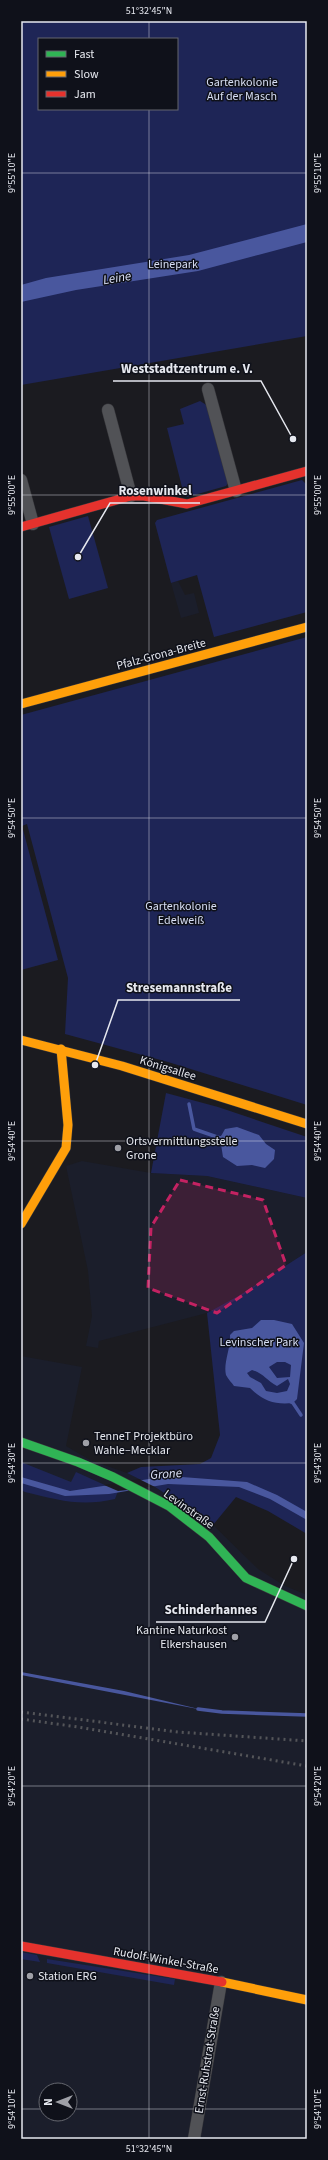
<svg xmlns="http://www.w3.org/2000/svg" width="328" height="2160" font-family="'Source Sans 3',sans-serif">
<rect width="100%" height="100%" fill="#1b1b20"/>
<g fill="#1b1e2b" fill-rule="evenodd">
<polygon points="178,581 185,595 194,593 199,613 181,618 171,583"/>
<polygon points="82,1161 151,1173 207,1176 307,1198 307,1252 240,1295 207,1313 99,1341 98,1348 86,1346 92,1316 88,1271 66,1166"/>
<path d="M 21,1356 L 82,1367 L 66,1446 L 90,1460 L 127,1473 L 155,1487 L 213,1525 L 258,1569 L 285,1586 L 307,1595 L 307,2139 L 21,2139 ZM 46,2090 L 70,2090 L 70,2114 L 46,2114 Z"/>
</g>
<g fill="#1e2556" fill-rule="evenodd">
<path d="M 21,21 L 307,21 L 307,336 L 21,385 ZM 39,39 L 177,39 L 177,109 L 39,109 Z"/>
<polygon points="200,401 208,406 228,483 226,486 187,497 183,491 167,428 184,424 180,409"/>
<polygon points="302,480 307,485 307,612 214,637 197,575 171,583 155,523 157,520"/>
<polygon points="88,516 108,588 69,599 49,527"/>
<polygon points="307,637 307,1105 168,1062 65,1034 68,978 27,824 22,826 58,960 21,970 21,715"/>
<polygon points="166,1093 218,1107 307,1137 307,1198 207,1176 151,1173"/>
<polygon points="307,1252 307,1534 268,1511 236,1497 213,1525 155,1487 127,1473 141,1467 200,1464 211,1458 220,1435 207,1313 240,1295"/>
<path d="M 21,1462 L 71,1482 L 76,1472 L 118,1491 L 115,1499 C 81,1507 58,1500 25,1492 L 21,1490 Z"/>
<polygon points="21,1952 37,1955 40,1962 21,1959"/>
<polygon points="47,1959 175,1979 174,1985 47,1963"/>
</g>
<g fill="#49579e" fill-rule="evenodd">
<polygon points="307,224 307,242 198,271 76,290 21,302 21,285 46,278 189,255"/>
<polygon points="237,1127 259,1135 266,1144 275,1150 274,1159 265,1168 252,1165 237,1166 223,1157 220,1138 225,1129"/>
<path d="M 261,1320 L 274,1320 L 292,1324 L 304,1343 L 297,1399 L 293,1403 C 275,1405 263,1401 250,1388 L 234,1386 C 232,1383 228,1379 226,1375 C 223,1363 231,1348 230,1335 L 234,1331 L 252,1328 ZM 277,1362 L 285,1362 L 291,1365 L 290,1377 L 277,1378 L 269,1367 ZM 252,1370 C 263,1373 267,1381 277,1386 L 288,1379 L 290,1384 L 287,1391 L 277,1393 L 266,1391 L 261,1383 L 250,1377 L 247,1373 Z"/>
<polygon points="169,1476 247,1482 277,1495 307,1512 307,1520 270,1499 239,1487 168,1484 109,1494 65,1496 21,1483 21,1477 70,1491"/>
<polygon points="21,1672 124,1691 203,1710 21,1675"/>
</g>
<polygon fill="#1b1b20" points="139,1479 155,1487 118,1491 104,1485"/>
<g fill="none" stroke-linecap="round" stroke-linejoin="round">
<g stroke="#49579e" stroke-width="3.5">
<polyline points="189,1104 194,1129 220,1138 224,1137"/>
<polyline points="289,1401 293,1403 301,1415"/>
<polyline points="198,1709 222,1712 307,1715"/>
</g>
<defs>
<g id="street">
<polyline points="208,389 236,491"/>
<polyline points="108,410 131,496"/>
<polyline points="21,480 33,524"/>
<polyline points="194,2139 221,1982"/>
</g>
<polyline id="fast" points="21,1442 78,1462 113,1477 169,1506 209,1537 246,1578 307,1606"/>
<g id="slow">
<polyline points="21,704 307,627"/>
<polyline points="21,1040 122,1066 307,1124"/>
<polyline points="21,1224 66,1148 68,1125 61,1049"/>
<polyline points="222,1982 307,2000"/>
</g>
<g id="jam">
<polyline points="21,527 131,496 144,496 187,504 307,471"/>
<polyline points="21,1946 222,1982"/>
</g>
</defs>
<use href="#street" stroke="#37373b" stroke-width="13"/>
<use href="#fast" stroke="#37373b" stroke-width="10"/>
<use href="#slow" stroke="#37373b" stroke-width="10"/>
<use href="#jam" stroke="#37373b" stroke-width="10"/>
<use href="#street" stroke="#515256" stroke-width="12"/>
<use href="#fast" stroke="#30b455" stroke-width="9"/>
<use href="#slow" stroke="#ff9f0a" stroke-width="9"/>
<use href="#jam" stroke="#e5322d" stroke-width="9"/>
<g stroke="#545559" stroke-width="3" stroke-dasharray="2 4" stroke-linecap="butt">
<polyline points="21,1712 178,1732 307,1741"/>
<polyline points="21,1719 78,1727 307,1766"/>
</g>
</g>
<path fill="#c42262" fill-opacity="0.2" stroke="#c42262" stroke-width="3" stroke-dasharray="8 5" stroke-linejoin="round" d="M 180,1180 L 263,1200 L 286,1265 L 217,1313 L 148,1288 L 151,1227 Z"/>
<path fill="none" stroke="#e6e8ef" stroke-width="1" stroke-opacity="0.45" d="M 149,21 L 149,39M 149,109 L 149,2139M 21,173 L 307,173M 21,495 L 307,495M 21,818 L 307,818M 21,1141 L 307,1141M 21,1463 L 307,1463M 21,1786 L 307,1786M 21,2109 L 46,2109M 70,2109 L 307,2109"/>
<g fill="#9fa0a7" stroke="#0f111a" stroke-width="1.5">
<circle cx="118" cy="1148" r="4"/>
<circle cx="86" cy="1443" r="4"/>
<circle cx="235" cy="1637" r="4"/>
<circle cx="30" cy="1976" r="4"/>
</g>
<g text-anchor="middle" stroke-width="3" stroke-linejoin="round" paint-order="stroke">
<g font-size="12" fill="#d8dff5" stroke="#0f111a">
<text x="242" y="86">Gartenkolonie<tspan x="242" dy="14">Auf der Masch</tspan></text>
<text x="173" y="268">Leinepark</text>
<text x="181" y="910">Gartenkolonie<tspan x="181" dy="14">Edelweiß</tspan></text>
<text x="259" y="1346">Levinscher Park</text>
</g>
<g font-size="12" fill="#e6e8ef" stroke="#0f111a">
<text transform="translate(161 654) rotate(-15)" y="4">Pfalz-Grona-Breite</text>
<text transform="translate(168 1068) rotate(17)" y="4">Königsallee</text>
<text transform="translate(189 1509) rotate(35)" y="4">Levinstraße</text>
<text transform="translate(166 1960) rotate(10)" y="4">Rudolf-Winkel-Straße</text>
<text transform="translate(207 2060) rotate(-81)" y="4">Ernst-Ruhstrat-Straße</text>
</g>
<g font-size="12" fill="#e6e8ef" stroke="#0f111a" text-anchor="start">
<text x="126" y="1145">Ortsvermittlungsstelle<tspan x="126" dy="14">Grone</tspan></text>
<text x="94" y="1440">TenneT Projektbüro<tspan x="94" dy="14">Wahle–Mecklar</tspan></text>
<text x="227" y="1634" text-anchor="end">Kantine Naturkost<tspan x="227" dy="14">Elkershausen</tspan></text>
<text x="38" y="1980">Station ERG</text>
</g>
<g font-size="13" font-style="italic" fill="#dbe1f7" stroke="#0f111a">
<text transform="translate(117 277) rotate(-9)" y="5">Leine</text>
<text transform="translate(166 1473) rotate(-4)" y="5">Grone</text>
</g>
</g>
<path fill="none" stroke="#e6e8ef" stroke-width="1.5" d="M293 439L261 381H113M78 557L110 503H200M95 1065L118 1000H240M294 1559L265 1622H156"/>
<g fill="#e6e8ef" stroke="#0f111a" stroke-width="1.5">
<circle cx="293" cy="439" r="4"/>
<circle cx="78" cy="557" r="4"/>
<circle cx="95" cy="1065" r="4"/>
<circle cx="294" cy="1559" r="4"/>
</g>
<g font-size="13" text-anchor="middle" font-weight="bold" fill="#e6e8ef" stroke="#0f111a" stroke-width="3" stroke-linejoin="round" paint-order="stroke">
<text x="187" y="373">Weststadtzentrum e. V.</text>
<text x="155" y="495">Rosenwinkel</text>
<text x="179" y="992">Stresemannstraße</text>
<text x="211" y="1614">Schinderhannes</text>
</g>
<rect width="328" height="2160" fill="none" stroke="#0f111a" stroke-width="44"/>
<rect x="38" y="38" width="140" height="72" fill="#0f111a" stroke="#65676f"/>
<rect x="46" y="51" width="20" height="6" fill="#30b455" stroke="#65676f"/>
<text x="74" y="58" font-size="12" fill="#e6e8ef">Fast</text>
<rect x="46" y="71" width="20" height="6" fill="#ff9f0a" stroke="#65676f"/>
<text x="74" y="78" font-size="12" fill="#e6e8ef">Slow</text>
<rect x="46" y="91" width="20" height="6" fill="#e5322d" stroke="#65676f"/>
<text x="74" y="98" font-size="12" fill="#e6e8ef">Jam</text>
<g transform="translate(58 2102) rotate(270)"><circle r="19" fill="#0f111a" stroke="#65676f"/>
<path d="M0-3L7 15L0 10L-7 15Z" fill="#9fa0a7"/>
<text y="-6" font-size="11" font-weight="bold" text-anchor="middle" fill="#e6e8ef">N</text>
</g>
<rect x="22" y="22" width="284" height="2116" fill="none" stroke="#e6e8ef" stroke-width="1.5"/>
<g font-size="10" text-anchor="middle" fill="#e6e8ef">
<text x="149" y="14">51°32'45"N</text>
<text transform="translate(317 173) rotate(-90)" y="4">9°55'10"E</text>
<text transform="translate(11 173) rotate(-90)" y="4">9°55'10"E</text>
<text transform="translate(317 495) rotate(-90)" y="4">9°55'00"E</text>
<text transform="translate(11 495) rotate(-90)" y="4">9°55'00"E</text>
<text transform="translate(11 818) rotate(-90)" y="4">9°54'50"E</text>
<text transform="translate(317 818) rotate(-90)" y="4">9°54'50"E</text>
<text transform="translate(11 1141) rotate(-90)" y="4">9°54'40"E</text>
<text transform="translate(317 1141) rotate(-90)" y="4">9°54'40"E</text>
<text transform="translate(317 1463) rotate(-90)" y="4">9°54'30"E</text>
<text transform="translate(11 1463) rotate(-90)" y="4">9°54'30"E</text>
<text transform="translate(11 1786) rotate(-90)" y="4">9°54'20"E</text>
<text transform="translate(317 1786) rotate(-90)" y="4">9°54'20"E</text>
<text transform="translate(11 2109) rotate(-90)" y="4">9°54'10"E</text>
<text transform="translate(317 2109) rotate(-90)" y="4">9°54'10"E</text>
<text x="149" y="2152">51°32'45"N</text>
</g>
</svg>
